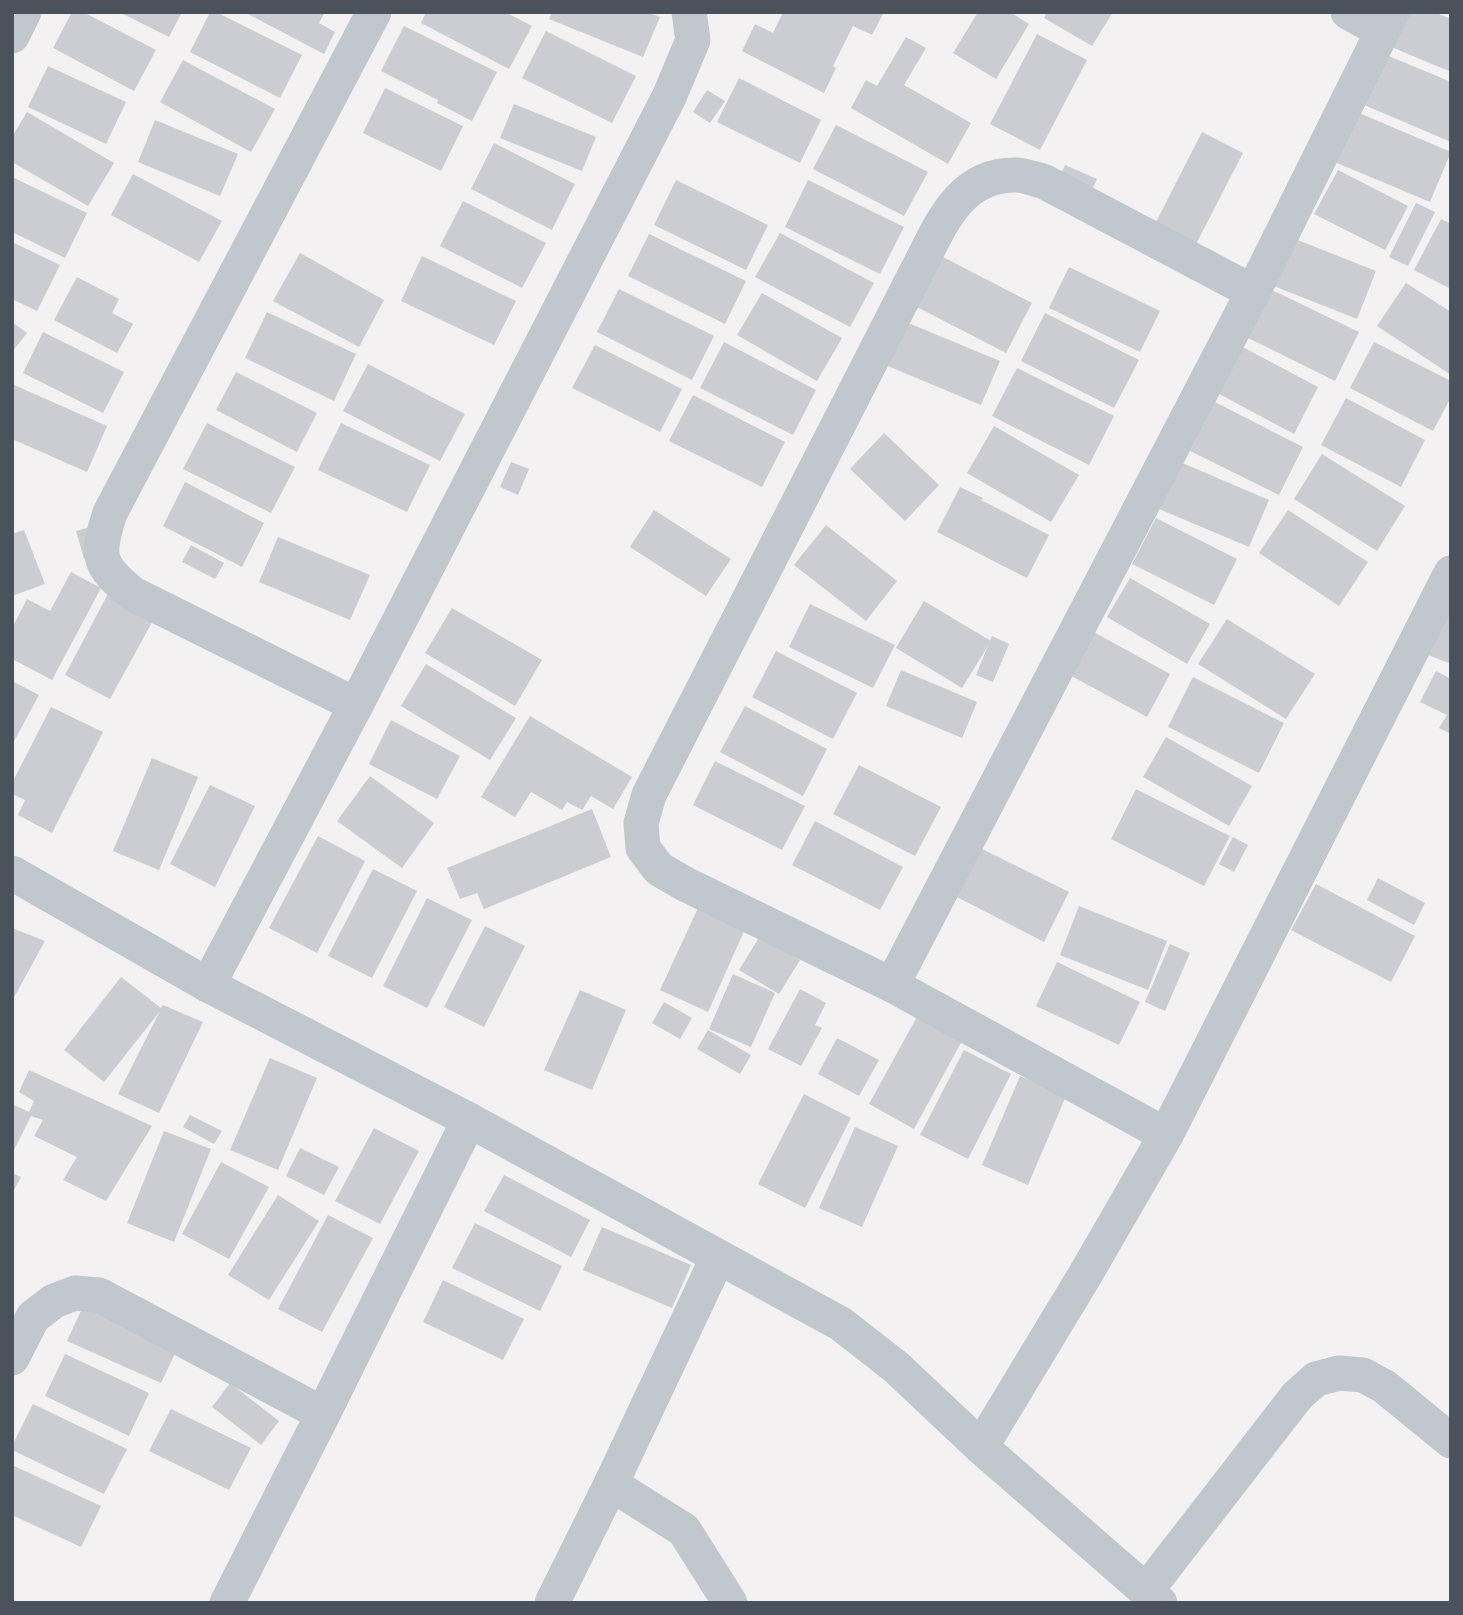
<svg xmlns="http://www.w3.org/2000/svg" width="1463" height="1615" font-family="Quicksand,sans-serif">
<rect width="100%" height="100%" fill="#f3f1f1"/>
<g fill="#cbcdd2">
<polygon points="72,12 83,12 156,50 134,91 53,48"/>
<polygon points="119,12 182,12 169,37"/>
<polygon points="210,12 216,12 302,55 280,98 190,52"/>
<polygon points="244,12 325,12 319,23 335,32 324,54"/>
<polygon points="426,12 505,12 532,26 509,69 421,23"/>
<polygon points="552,12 647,12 660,17 643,57 549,19"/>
<polygon points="783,12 884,12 872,35 853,26 833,66 836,68 824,93 742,51 755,24 773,33"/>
<polygon points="978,12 1010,12 1029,24 996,79 953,53"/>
<polygon points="1047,12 1113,12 1092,46 1044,18"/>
<polygon points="1395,12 1434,12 1451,19 1451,72 1382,43"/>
<polygon points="404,26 497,72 472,121 437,103 438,100 381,71"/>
<polygon points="546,31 636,76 612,123 522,78"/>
<polygon points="1037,34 1087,60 1040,150 990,124"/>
<polygon points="906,37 926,48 904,85 971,123 948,164 851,108 866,80 877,86"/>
<polygon points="1384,54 1451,82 1451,142 1362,104"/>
<polygon points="183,60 275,109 251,152 160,102"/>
<polygon points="48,66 126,102 106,144 28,107"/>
<polygon points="739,78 821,120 800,163 717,122"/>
<polygon points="385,88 463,126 441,171 363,133"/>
<polygon points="707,90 725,101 710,123 693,112"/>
<polygon points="514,104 596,137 582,171 500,138"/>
<polygon points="1352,110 1451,152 1430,202 1330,160"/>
<polygon points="27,112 114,163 88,206 12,162 12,137"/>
<polygon points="155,120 238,154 220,196 138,162"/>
<polygon points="836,125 928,172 904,216 813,169"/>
<polygon points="1202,132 1243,153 1196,244 1155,224"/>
<polygon points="494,143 575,184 552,230 471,189"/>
<polygon points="1065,165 1097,179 1089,197 1057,183"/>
<polygon points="1338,170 1408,206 1385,250 1314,214"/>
<polygon points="133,174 222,221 199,262 111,215"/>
<polygon points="12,177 87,213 65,258 12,232"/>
<polygon points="676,180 768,225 746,270 654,225"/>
<polygon points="808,180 904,227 880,274 785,227"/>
<polygon points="463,201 546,243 522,288 440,246"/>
<polygon points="1416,203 1435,212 1408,266 1389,257"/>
<polygon points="1441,219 1451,224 1451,289 1414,270"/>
<polygon points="780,233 874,283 850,327 755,277"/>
<polygon points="1280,233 1376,271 1357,319 1261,281"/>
<polygon points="649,234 746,281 725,324 628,276"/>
<polygon points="12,242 60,265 37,311 12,299"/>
<polygon points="300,253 384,300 359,347 273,301"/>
<polygon points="422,256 516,301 494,345 401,301"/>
<polygon points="943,257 1032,303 1006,353 917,307"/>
<polygon points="1069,267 1160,311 1140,352 1049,308"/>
<polygon points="77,277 119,299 112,313 133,324 117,353 54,320"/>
<polygon points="1406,283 1451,312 1451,375 1377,326"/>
<polygon points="619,289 714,336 692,380 597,332"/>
<polygon points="1270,289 1359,332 1335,381 1246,337"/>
<polygon points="762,293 842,338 817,381 737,335"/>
<polygon points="267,312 356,354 334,401 245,358"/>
<polygon points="1045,313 1139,360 1114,408 1021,361"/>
<polygon points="901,320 1000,361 981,405 883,364"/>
<polygon points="12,322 27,333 12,352"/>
<polygon points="43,332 124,372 103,413 23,373"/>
<polygon points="724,342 816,390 793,435 700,388"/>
<polygon points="1374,342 1451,381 1451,397 1433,431 1350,388"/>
<polygon points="1235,343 1318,387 1294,434 1210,389"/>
<polygon points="595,345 682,389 660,432 572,388"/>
<polygon points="368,364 465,414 440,461 343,411"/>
<polygon points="1017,368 1114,416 1089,465 992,416"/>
<polygon points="236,372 317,413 297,452 216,410"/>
<polygon points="12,384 107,426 87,472 12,439"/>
<polygon points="693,395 785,442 762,487 669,441"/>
<polygon points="1346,398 1425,440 1401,487 1321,445"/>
<polygon points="1215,402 1303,447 1279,495 1190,451"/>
<polygon points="207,423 295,467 271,513 183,469"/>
<polygon points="341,423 430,465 407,512 318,470"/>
<polygon points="994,426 1079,475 1051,522 967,473"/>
<polygon points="884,433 939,485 905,521 850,469"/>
<polygon points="1322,454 1405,506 1377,551 1294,499"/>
<polygon points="1173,459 1269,500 1249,547 1152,506"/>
<polygon points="511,462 529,469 518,495 500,487"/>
<polygon points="185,482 264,523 242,567 163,526"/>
<polygon points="960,487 983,498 981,500 1049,535 1027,578 937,532"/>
<polygon points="654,510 731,559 706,596 630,547"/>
<polygon points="1288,510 1368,562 1339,606 1259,553"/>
<polygon points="1156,518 1237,559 1214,605 1132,564"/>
<polygon points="97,525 105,553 84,559 76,531"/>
<polygon points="826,525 897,581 866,621 794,565"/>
<polygon points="24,530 45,584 12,596 12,534"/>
<polygon points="278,537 370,575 350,620 259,582"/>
<polygon points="191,545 224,563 215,579 182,562"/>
<polygon points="71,572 101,588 52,680 12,659 12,628 27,599 50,611"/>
<polygon points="1130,578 1210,624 1187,664 1107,617"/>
<polygon points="1451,587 1451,664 1423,653"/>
<polygon points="110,590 156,615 110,699 65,675"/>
<polygon points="924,601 991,641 962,688 896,648"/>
<polygon points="810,604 895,645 873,688 789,647"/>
<polygon points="452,608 542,660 515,706 425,653"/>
<polygon points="1227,619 1315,674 1286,719 1198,664"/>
<polygon points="1090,630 1170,674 1147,717 1066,673"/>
<polygon points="992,636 1009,644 993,682 976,675"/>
<polygon points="776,651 857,693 833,739 752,697"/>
<polygon points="426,664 516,718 490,760 401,706"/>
<polygon points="901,670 977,702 962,738 886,706"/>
<polygon points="1436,671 1451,679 1451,734 1439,728 1447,715 1420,702"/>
<polygon points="1193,677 1284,723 1259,773 1168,727"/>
<polygon points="12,681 39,695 12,745"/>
<polygon points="745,706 827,749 803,796 720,752"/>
<polygon points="51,707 103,732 52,833 18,815 25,800 12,794 12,783"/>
<polygon points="530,716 632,777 613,809 591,796 582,810 567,802 562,810 531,792 515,817 481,797"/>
<polygon points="391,720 460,756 437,799 369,764"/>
<polygon points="1166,737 1252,786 1229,826 1143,777"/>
<polygon points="152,758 198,777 159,870 113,851"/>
<polygon points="715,761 805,806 782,850 693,805"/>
<polygon points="859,765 941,807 915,856 833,814"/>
<polygon points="370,776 434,823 402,868 337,821"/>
<polygon points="210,785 255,806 215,887 170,864"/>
<polygon points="1136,789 1230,836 1204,886 1111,839"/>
<polygon points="592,809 611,857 484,909 477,893 460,899 447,868"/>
<polygon points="815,821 903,867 880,910 792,865"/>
<polygon points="318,836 365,861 317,953 269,928"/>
<polygon points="1233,837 1248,845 1234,872 1219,864"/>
<polygon points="976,846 1069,892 1044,942 951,894"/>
<polygon points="373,869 417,891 372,978 328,956"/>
<polygon points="1378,878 1425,903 1414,925 1367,900"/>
<polygon points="1316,884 1415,936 1391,982 1291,930"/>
<polygon points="427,898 472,920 427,1008 383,986"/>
<polygon points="1079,906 1167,941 1148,990 1060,955"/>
<polygon points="698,908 745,929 708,1012 660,990"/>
<polygon points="485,926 525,946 484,1027 444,1007"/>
<polygon points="12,928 45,941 12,1001"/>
<polygon points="760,936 800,960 779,994 739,970"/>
<polygon points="1170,944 1190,953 1165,1011 1145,1002"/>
<polygon points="1057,962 1140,1002 1119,1045 1036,1006"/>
<polygon points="733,974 775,993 751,1047 709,1029"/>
<polygon points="121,977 161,1008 163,1005 203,1022 159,1113 118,1094 160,1011 104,1082 64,1050"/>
<polygon points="800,989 826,1003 815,1025 822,1028 801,1066 768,1049"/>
<polygon points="580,990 626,1010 592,1090 544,1070"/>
<polygon points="664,1002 692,1018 680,1039 652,1023"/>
<polygon points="918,1015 963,1039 914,1129 869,1104"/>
<polygon points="708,1030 751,1055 740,1074 697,1049"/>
<polygon points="837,1038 879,1060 859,1096 818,1074"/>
<polygon points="964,1050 1011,1074 968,1159 920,1135"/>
<polygon points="270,1058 317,1078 278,1170 230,1150"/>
<polygon points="29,1070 152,1126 106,1201 63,1180 77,1157 34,1136 43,1120 31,1116 12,1154 12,1104 29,1112 34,1101 19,1092"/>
<polygon points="1020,1076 1066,1096 1028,1185 982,1165"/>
<polygon points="804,1094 851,1118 805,1208 758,1184"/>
<polygon points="190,1115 222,1131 214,1144 183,1127"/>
<polygon points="855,1127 898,1146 862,1227 819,1208"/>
<polygon points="374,1128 419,1151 380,1224 335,1201"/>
<polygon points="164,1131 211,1149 174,1242 127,1223"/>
<polygon points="300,1148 339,1167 324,1195 286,1176"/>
<polygon points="221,1162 269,1187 229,1259 182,1234"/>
<polygon points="12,1173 21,1177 12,1194"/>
<polygon points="504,1175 590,1220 571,1257 484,1211"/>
<polygon points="278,1195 319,1221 269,1300 228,1275"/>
<polygon points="328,1215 373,1238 322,1332 278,1309"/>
<polygon points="475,1223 562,1266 540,1311 452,1268"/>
<polygon points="602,1227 691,1265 672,1308 583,1270"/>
<polygon points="443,1280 524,1319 503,1360 423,1322"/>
<polygon points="86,1300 180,1343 161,1383 67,1341"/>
<polygon points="65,1354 149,1393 129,1436 45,1396"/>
<polygon points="230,1383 279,1421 261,1445 212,1407"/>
<polygon points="33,1404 127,1449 104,1494 12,1450 12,1446"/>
<polygon points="171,1409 251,1448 229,1490 149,1451"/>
<polygon points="12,1465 101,1506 81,1547 12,1515"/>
</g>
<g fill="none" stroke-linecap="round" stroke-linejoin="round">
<g stroke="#c0c7cd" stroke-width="35">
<polyline points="1348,12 1382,31"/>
<polyline points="12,36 24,12"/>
<path d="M 356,705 L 133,594 C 97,565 96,556 110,513 L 374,12"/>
<polyline points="12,873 208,985 469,1120 841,1324 896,1367 981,1447 1160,1603"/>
<polyline points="208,985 356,705 669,97 693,40 689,12"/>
<polyline points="892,985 1253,292 1392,12"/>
<path d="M 1166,1135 L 892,985 L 685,884 L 659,869 L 643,848 L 641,823 L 649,795 L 921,263 C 942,222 961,174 1016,175 C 1024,175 1034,179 1043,181 L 1253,292"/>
<polyline points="12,1358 33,1317 54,1301 75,1293 99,1295 323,1414"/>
<polyline points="981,1447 1085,1275 1166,1135 1451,573"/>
<polyline points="611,1484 684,1530 730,1603"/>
<polyline points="1146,1591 1297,1396 1316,1379 1339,1373 1363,1375 1385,1387 1451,1441"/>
<polyline points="227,1603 323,1414 469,1120"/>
<polyline points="552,1603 611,1484 718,1257"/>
</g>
</g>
<rect width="1463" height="1615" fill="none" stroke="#4a535c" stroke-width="28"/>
</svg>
